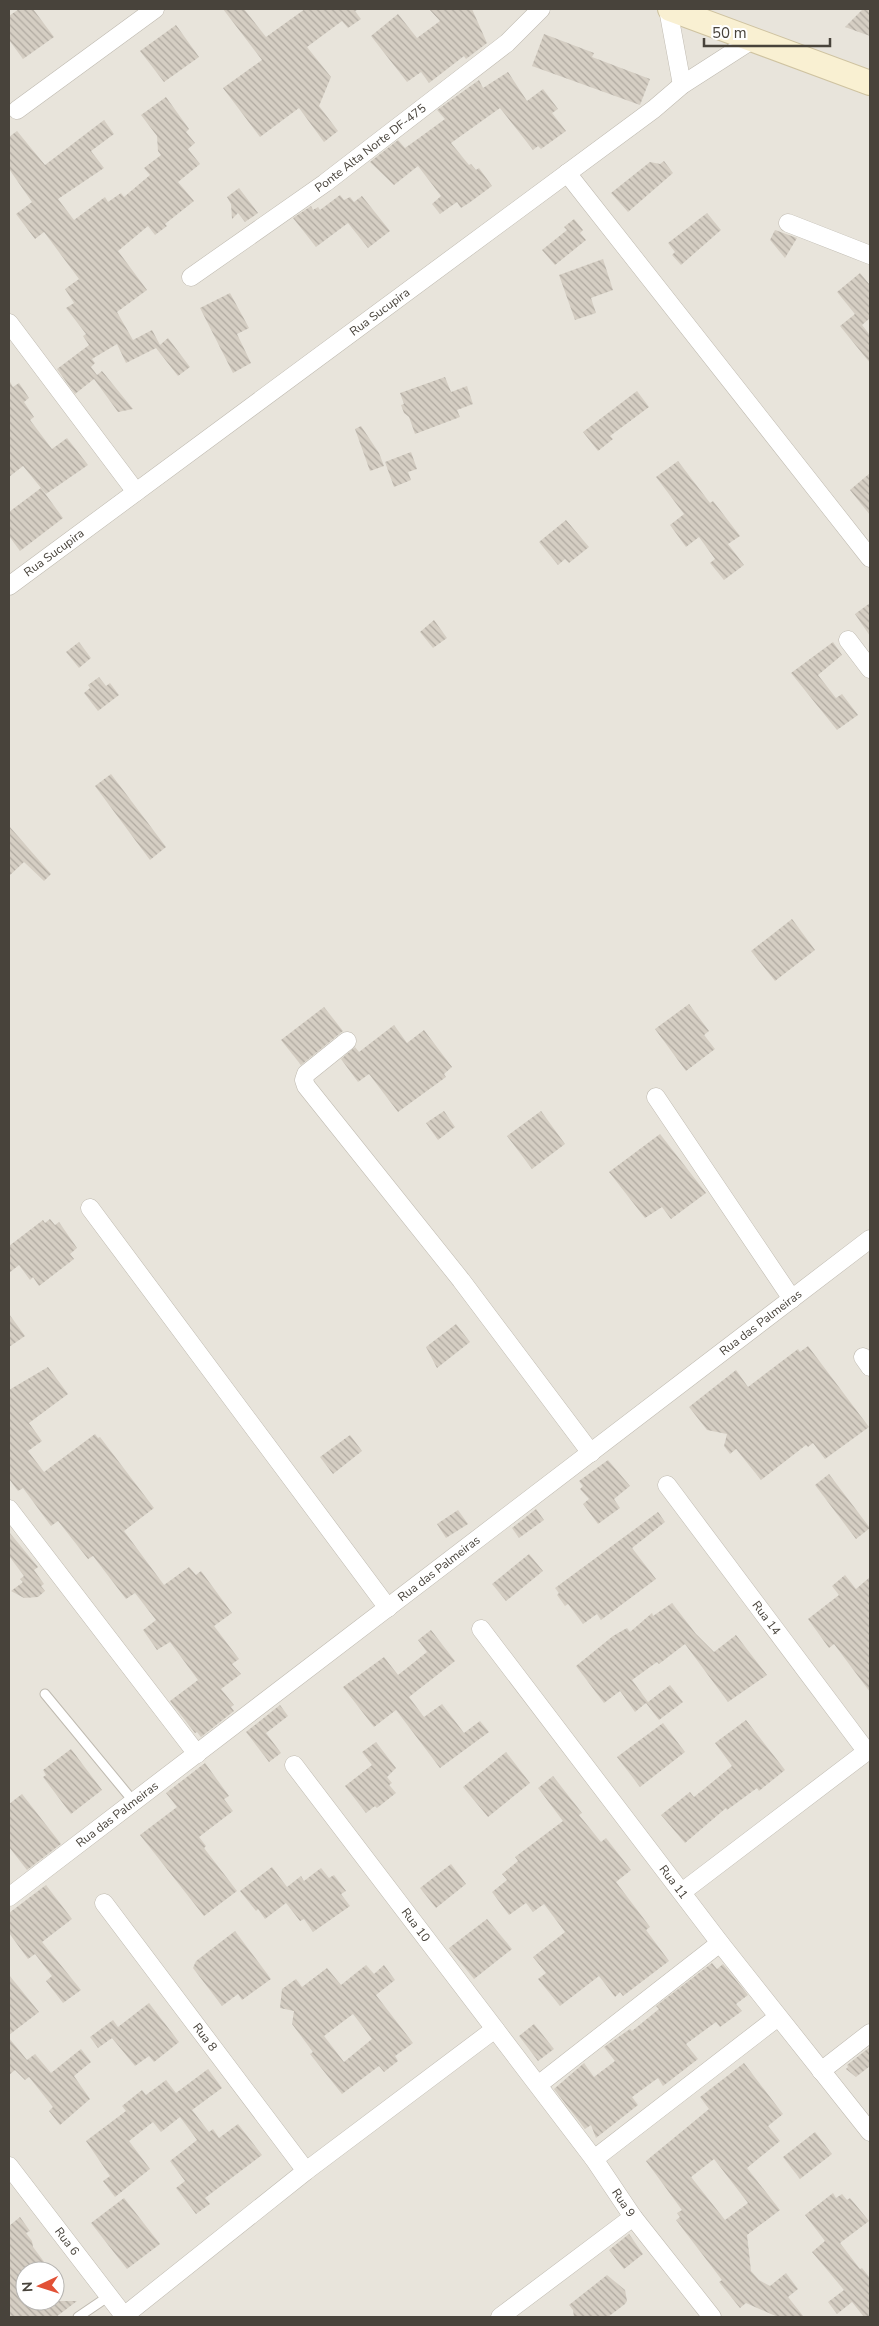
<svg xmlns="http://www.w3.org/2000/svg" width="879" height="2326" font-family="'Nunito Sans',sans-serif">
<defs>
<pattern id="building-back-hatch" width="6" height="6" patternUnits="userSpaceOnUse" patternTransform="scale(1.25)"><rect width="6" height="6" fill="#d5cec3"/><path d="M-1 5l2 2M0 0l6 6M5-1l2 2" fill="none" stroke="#afa9a0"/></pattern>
</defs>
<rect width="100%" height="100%" fill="#f4f2ec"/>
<path fill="#e8e4db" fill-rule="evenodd" d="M 9,9 L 870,9 L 870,2317 L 9,2317 ZM 25,2271 L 55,2271 L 55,2301 L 25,2301 Z"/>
<g fill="url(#building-back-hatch)" fill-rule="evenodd">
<polygon points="19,9 33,9 54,37 23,59 9,40 9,16"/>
<polygon points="223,9 244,9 266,37 305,9 359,9 355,11 361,19 348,28 342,21 307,47 331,77 319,106 338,131 324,142 299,108 260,137 223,88 262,60"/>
<polygon points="429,9 472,9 487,43 466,59 464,56 429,83 421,72 407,82 371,36 398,14 417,38 440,21"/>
<polygon points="863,9 870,9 870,36 845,27"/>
<polygon points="176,25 199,57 164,82 140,51"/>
<polygon points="544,34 594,53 592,57 650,79 640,105 532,66"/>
<polygon points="508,72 527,101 543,89 558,109 552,113 566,131 541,149 538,146 533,150 500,108 451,143 469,165 471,164 476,170 479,168 492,186 469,203 461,208 457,202 440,214 432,204 441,196 418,166 394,185 370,162 398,140 405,148 419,138 445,119 437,110 479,80 483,88"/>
<polygon points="166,97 189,129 186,132 195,143 188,149 200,164 178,182 194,201 165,224 167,226 155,235 148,226 118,251 147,290 117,312 133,340 152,330 160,345 168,338 190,367 178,376 156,348 126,363 117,344 92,359 95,363 91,367 97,375 102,371 133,409 118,412 94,379 75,394 57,369 89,345 83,336 86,334 66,308 74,303 65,289 79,279 44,232 35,239 16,214 32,202 9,169 9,137 17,131 45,165 104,120 114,134 91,151 104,168 58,199 74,220 105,197 108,202 121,193 124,197 150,175 144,168 161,155 158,151 157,136 141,115"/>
<polygon points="664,161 673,173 628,212 611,193 650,162 660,164"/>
<polygon points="239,188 258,213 245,222 238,213 232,219 231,204 227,197"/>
<polygon points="340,195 344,200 350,197 354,202 362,196 390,231 368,248 348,223 316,247 293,218 311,206 313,210 318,207 320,210"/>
<polygon points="707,213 721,230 681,265 672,255 675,252 668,243"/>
<polygon points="574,219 583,230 580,233 586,240 555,265 542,250 567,230 564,227"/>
<polygon points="775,230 797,238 785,258 770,240"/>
<polygon points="603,259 613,290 591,298 596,313 575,320 559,275"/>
<polygon points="860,273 870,285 870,318 862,325 870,335 870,363 840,326 855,314 837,292"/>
<polygon points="230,293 249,328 237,334 251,363 233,373 200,308"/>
<polygon points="445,377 451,392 467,386 473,404 457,410 460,417 415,434 409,417 404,413 401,405 404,404 400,393"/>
<polygon points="9,380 13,387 19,383 29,398 24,402 34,417 30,420 52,449 67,438 88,465 46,494 23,466 9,477"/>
<polygon points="637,391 649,407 610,436 613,439 598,451 583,432"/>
<polygon points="361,426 379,453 384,466 370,471 355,429"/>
<polygon points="411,452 417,469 408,472 411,480 394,487 385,462"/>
<polygon points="678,461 710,503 713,501 740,536 728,544 744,565 724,580 710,563 715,559 699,537 686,547 670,525 684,514 656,477"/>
<polygon points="870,473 870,515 850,490"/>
<polygon points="41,488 63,518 20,551 9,536 9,512"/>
<polygon points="566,520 589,547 569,563 565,559 558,565 539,542"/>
<polygon points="870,603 870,636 855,614"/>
<polygon points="434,620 447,638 433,648 420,632"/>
<polygon points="79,642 91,658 79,668 66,652"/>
<polygon points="833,642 842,655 818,675 836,698 842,694 858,715 837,730 791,673"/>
<polygon points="99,677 106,686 110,683 119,695 98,711 84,693 90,688 88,685"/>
<polygon points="111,774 166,847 150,860 95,786"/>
<polygon points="9,826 51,874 44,881 24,862 9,876"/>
<polygon points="792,919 815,950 775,981 751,951"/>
<polygon points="689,1004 709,1031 704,1035 715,1049 686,1071 655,1029"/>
<polygon points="324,1007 343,1031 301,1065 281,1040"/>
<polygon points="394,1025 407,1043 424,1030 452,1067 444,1074 446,1077 398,1112 369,1074 358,1082 341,1059 355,1047 359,1052"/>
<polygon points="444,1111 455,1127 438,1140 426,1123"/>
<polygon points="541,1111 565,1144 532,1169 507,1136"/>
<polygon points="660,1134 706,1193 671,1219 662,1207 645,1218 609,1172"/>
<polygon points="50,1219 55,1225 59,1222 77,1248 70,1254 74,1259 39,1286 33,1277 30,1280 19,1265 9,1273 9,1246 43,1220 45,1223"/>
<polygon points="9,1314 25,1336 9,1347"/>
<polygon points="456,1324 470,1342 437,1368 426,1347"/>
<polygon points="808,1346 869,1427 825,1459 813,1443 808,1447 806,1445 761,1480 736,1449 730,1454 724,1446 727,1434 707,1430 689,1407 736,1370 748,1387 798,1349 800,1352"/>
<polygon points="48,1367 68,1394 29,1423 42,1441 28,1451 44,1472 95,1434 98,1438 100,1437 154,1508 124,1531 164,1585 189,1567 196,1575 201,1571 232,1613 214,1626 239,1659 232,1664 241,1674 221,1689 234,1705 231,1707 234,1711 201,1737 197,1732 195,1733 170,1701 198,1680 170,1642 157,1650 143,1630 156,1620 135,1593 126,1599 93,1556 88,1559 58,1521 51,1526 23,1488 18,1491 9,1479 9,1390"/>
<polygon points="350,1435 362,1451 333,1474 320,1457"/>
<polygon points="608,1460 630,1486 614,1499 620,1508 598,1524 583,1504 589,1499 580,1489 583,1486 579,1481"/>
<polygon points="829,1474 870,1528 856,1539 815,1485"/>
<polygon points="536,1509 544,1520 519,1538 512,1528"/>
<polygon points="458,1510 468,1524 446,1538 437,1524"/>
<polygon points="658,1512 665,1522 632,1548 656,1579 601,1620 597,1614 583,1624 568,1604 565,1606 557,1595 559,1593 555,1588"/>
<polygon points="9,1532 38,1567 34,1570 44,1584 41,1586 45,1591 38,1597 24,1598 11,1591 23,1582 20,1579 24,1576 9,1556"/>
<polygon points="529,1554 543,1571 506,1601 492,1584"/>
<polygon points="845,1575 856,1589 870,1577 870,1692 834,1644 829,1648 808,1619 839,1595 832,1586"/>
<polygon points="672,1603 696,1634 714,1652 736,1635 767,1675 728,1702 685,1644 659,1664 657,1662 632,1680 648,1702 670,1685 683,1702 659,1720 646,1703 635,1712 620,1691 604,1703 576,1666 613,1636 627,1628 630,1632 652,1613 653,1616"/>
<polygon points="431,1630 455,1661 409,1697 424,1717 442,1704 464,1733 480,1721 489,1732 440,1768 396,1710 374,1727 343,1687 384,1657 398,1675 427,1652 418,1640"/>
<polygon points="280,1705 288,1716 266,1733 281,1753 269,1762 246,1732"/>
<polygon points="746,1720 785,1770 759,1791 757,1788 727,1810 726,1808 685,1843 661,1815 690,1792 694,1797 732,1766 715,1743"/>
<polygon points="663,1723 685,1752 640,1787 617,1757"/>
<polygon points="376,1742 396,1768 387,1777 392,1783 389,1785 396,1793 377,1808 375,1806 366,1813 345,1786 372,1765 362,1752"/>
<polygon points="71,1749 102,1790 71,1814 43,1777 46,1775 43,1770"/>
<polygon points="506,1752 530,1783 488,1817 463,1787"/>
<polygon points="205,1763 229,1796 224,1799 233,1811 199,1837 206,1846 204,1848 237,1891 204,1916 140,1835 177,1807 166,1793"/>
<polygon points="553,1776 582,1813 579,1815 601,1842 606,1838 631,1870 616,1882 650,1927 646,1930 669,1961 623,1996 620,1992 615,1997 599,1976 560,2006 538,1979 546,1973 533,1957 565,1932 544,1904 533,1912 526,1903 509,1915 492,1892 507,1880 502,1874 518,1861 515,1857 563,1821 538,1788"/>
<polygon points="22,1794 61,1844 27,1870 9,1847 9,1804"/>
<polygon points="451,1864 466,1884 436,1908 420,1888"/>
<polygon points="272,1867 287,1887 301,1876 304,1881 321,1868 329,1878 334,1875 346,1891 341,1894 350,1906 313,1932 304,1919 300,1921 286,1903 265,1919 258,1909 256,1911 240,1891"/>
<polygon points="46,1885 72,1919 42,1942 81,1990 63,2003 46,1981 52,1976 35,1954 28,1959 9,1933 9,1913"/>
<polygon points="487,1919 512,1949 474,1979 449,1948"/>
<polygon points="235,1931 271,1979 242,2000 238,1994 222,2006 193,1968 196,1961"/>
<polygon points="712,1963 717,1969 723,1964 748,1995 736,2004 742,2011 720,2027 716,2022 686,2044 698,2059 663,2086 658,2078 632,2097 638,2105 596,2138 591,2125 585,2129 554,2089 584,2063 594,2077 615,2061 604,2047 630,2029 632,2031 659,2009 656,2006"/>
<path d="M 366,1965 L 374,1974 L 384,1965 L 395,1980 L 376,1995 L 413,2043 L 395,2056 L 398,2061 L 384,2072 L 379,2066 L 342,2094 L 310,2054 L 313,2052 L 292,2024 L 294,2011 L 280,2008 L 282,1989 L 296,1979 L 302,1987 L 327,1968 L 341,1985 ZM 353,2014 L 372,2039 L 344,2062 L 324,2036 Z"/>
<polygon points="9,1975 39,2012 9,2035"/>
<polygon points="149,2003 179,2042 154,2062 149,2056 135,2066 112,2038 98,2048 90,2037 113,2020 118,2027"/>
<polygon points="534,2024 554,2049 538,2061 519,2036"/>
<polygon points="9,2038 27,2060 35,2054 51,2073 81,2049 91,2062 74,2076 90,2099 60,2125 49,2111 53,2107 29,2077 25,2080 15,2070 9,2075"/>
<polygon points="870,2047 870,2066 856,2077 846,2069 848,2067 847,2065"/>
<path d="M 744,2063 L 783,2114 L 768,2126 L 780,2141 L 747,2168 L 780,2210 L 747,2235 L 751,2271 L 759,2280 L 770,2286 L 786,2273 L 798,2289 L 788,2297 L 804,2317 L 778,2317 L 746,2303 L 740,2308 L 719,2282 L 722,2280 L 676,2220 L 680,2217 L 677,2213 L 682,2210 L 646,2161 L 709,2109 L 700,2097 ZM 714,2159 L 748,2203 L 725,2220 L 691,2177 Z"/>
<polygon points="208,2069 222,2088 192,2110 209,2132 213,2129 219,2138 238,2124 262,2155 205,2198 210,2204 196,2214 176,2188 185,2181 170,2161 197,2140 180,2117 161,2132 153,2122 129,2141 150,2169 115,2197 103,2181 110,2176 86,2141 126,2111 122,2106 142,2090 146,2095 166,2080 176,2093"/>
<polygon points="815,2132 832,2154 800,2179 783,2157"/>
<polygon points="833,2193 836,2198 842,2194 847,2200 850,2198 869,2221 840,2243 860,2269 862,2268 870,2278 870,2317 864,2317 852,2302 837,2314 828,2302 844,2290 812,2252 825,2241 805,2215"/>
<polygon points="124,2198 160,2244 127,2269 91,2223"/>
<polygon points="20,2217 30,2231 26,2233 32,2241 33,2247 51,2271 25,2271 25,2301 77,2301 56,2317 9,2317 9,2226"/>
<polygon points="629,2234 643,2254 624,2269 609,2250"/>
<polygon points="607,2275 625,2290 627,2301 625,2304 608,2317 574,2317 573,2310 569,2305"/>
</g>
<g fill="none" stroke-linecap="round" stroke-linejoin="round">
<defs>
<g id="lane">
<polyline points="45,1694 134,1802"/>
<polyline points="78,2317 109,2296"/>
</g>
<g id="street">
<polyline points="668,9 682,85"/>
<polyline points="17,110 155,9"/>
<polyline points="567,173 870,558"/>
<polyline points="788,223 870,255"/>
<path id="s1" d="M 191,277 L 325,183 L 507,43 L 541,9"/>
<polyline points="9,323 136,492"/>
<path id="s2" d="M 9,586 L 654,109 L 682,85 L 752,40"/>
<polyline points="848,640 870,669"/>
<polyline points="347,1041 306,1074 304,1080 306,1086 461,1280 591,1453"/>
<polyline points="656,1097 792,1299"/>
<polyline points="90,1208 388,1608"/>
<polyline points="863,1357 870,1367"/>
<path id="s3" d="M 667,1485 L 867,1752"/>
<polyline points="9,1509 197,1754"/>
<path id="s4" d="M 481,1629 L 720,1943 L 870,2132"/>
<path id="s5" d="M 294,1765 L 594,2159 L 633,2217 L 712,2317"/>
<polyline points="682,1892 870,1749"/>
<path id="s6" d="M 9,1897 L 870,1239"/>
<path id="s7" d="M 104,1903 L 306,2171"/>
<polyline points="821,2071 870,2033"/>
<polyline points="538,2085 720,1943"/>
<polyline points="594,2159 778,2017"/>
<path id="s8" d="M 9,2166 L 125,2317"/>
<polyline points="124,2316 306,2171 495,2029"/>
<polyline points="500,2317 633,2217"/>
</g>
<polyline id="secondary" points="670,9 870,83"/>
</defs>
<use href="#lane" stroke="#bfbab0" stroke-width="11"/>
<use href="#street" stroke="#bfbab0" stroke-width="19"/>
<use href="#secondary" stroke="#cfc3a1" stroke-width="26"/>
<use href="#lane" stroke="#fff" stroke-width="9"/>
<use href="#street" stroke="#fff" stroke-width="18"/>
<use href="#secondary" stroke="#f9f0d2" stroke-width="24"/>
</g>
<g text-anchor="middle" stroke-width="4.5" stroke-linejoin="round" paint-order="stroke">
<g font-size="12" fill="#48433b" stroke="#fff">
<text dy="4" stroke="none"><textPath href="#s1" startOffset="221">Ponte Alta Norte DF-475</textPath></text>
<text dy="4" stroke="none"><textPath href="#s2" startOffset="461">Rua Sucupira</textPath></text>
<text dy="4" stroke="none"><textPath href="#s2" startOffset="56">Rua Sucupira</textPath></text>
<text dy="4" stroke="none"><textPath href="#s6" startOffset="946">Rua das Palmeiras</textPath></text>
<text dy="4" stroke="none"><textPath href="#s6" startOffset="541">Rua das Palmeiras</textPath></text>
<text dy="4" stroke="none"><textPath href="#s3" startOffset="166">Rua 14</textPath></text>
<text dy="4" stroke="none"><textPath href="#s6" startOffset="136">Rua das Palmeiras</textPath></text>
<text dy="4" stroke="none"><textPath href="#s4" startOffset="318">Rua 11</textPath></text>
<text dy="4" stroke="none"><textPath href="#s5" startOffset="201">Rua 10</textPath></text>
<text dy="4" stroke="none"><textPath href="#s7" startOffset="168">Rua 8</textPath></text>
<text dy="4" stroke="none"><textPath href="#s5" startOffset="548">Rua 9</textPath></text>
<text dy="4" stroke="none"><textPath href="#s8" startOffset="95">Rua 6</textPath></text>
</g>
</g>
<rect width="879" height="2326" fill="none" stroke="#48433b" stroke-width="20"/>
<g transform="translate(40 2286) rotate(266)"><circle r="24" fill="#ffffff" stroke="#b6b4b1"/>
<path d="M0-4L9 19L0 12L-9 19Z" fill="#e25136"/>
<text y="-8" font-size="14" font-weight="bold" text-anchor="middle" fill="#48433b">N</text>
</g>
<path d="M704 38v8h126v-8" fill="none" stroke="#48433b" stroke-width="2.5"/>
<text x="712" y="38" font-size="15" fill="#48433b" stroke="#ffffff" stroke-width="4" paint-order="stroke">50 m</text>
</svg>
